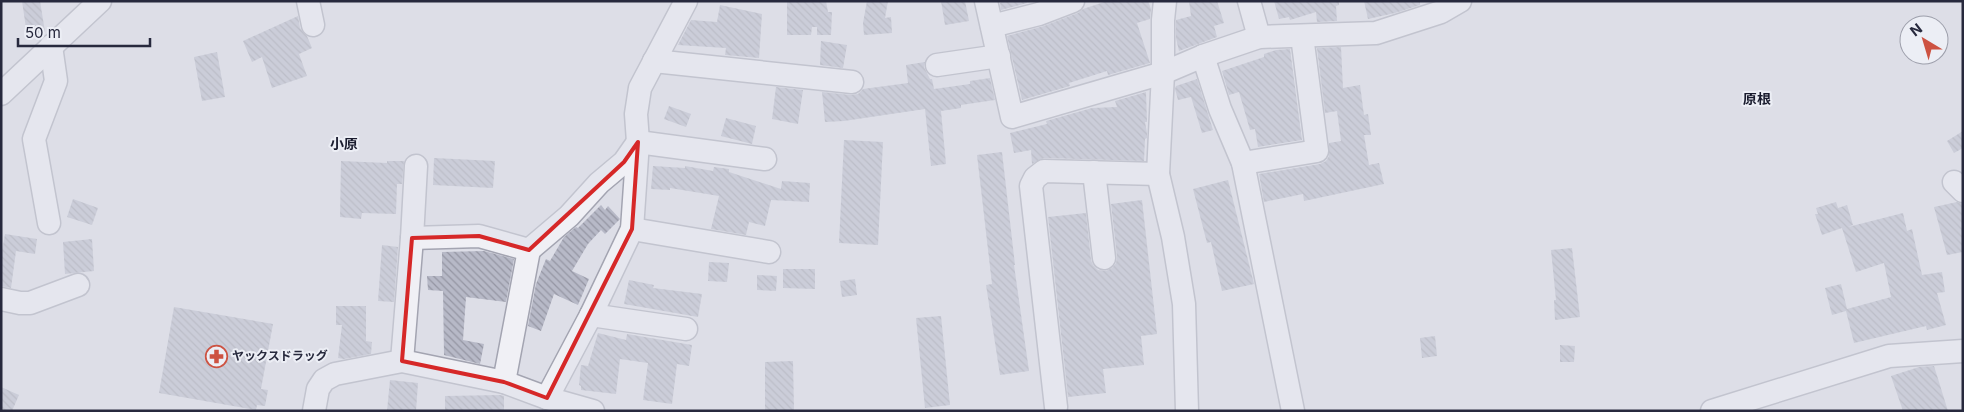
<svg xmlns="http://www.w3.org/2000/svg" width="1964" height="412" font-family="Inter,'Noto Sans JP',sans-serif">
<defs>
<pattern id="building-back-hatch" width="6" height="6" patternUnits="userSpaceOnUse" patternTransform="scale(1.25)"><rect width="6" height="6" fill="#b7b9c7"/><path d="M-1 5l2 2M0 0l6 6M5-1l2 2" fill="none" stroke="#9596a3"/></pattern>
</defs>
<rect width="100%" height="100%" fill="#dddee7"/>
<g fill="url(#building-back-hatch)">
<polygon points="22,1 40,1 45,32 27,35"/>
<polygon points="787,1 826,1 828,12 832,12 831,35 817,35 817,27 812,27 811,35 787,35"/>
<polygon points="867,1 888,1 885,18 891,17 892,33 864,35 863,23"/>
<polygon points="941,1 965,1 969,21 945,25"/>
<polygon points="1003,1 1026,1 1027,3 1001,10 1000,3"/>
<polygon points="1107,1 1148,1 1151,9 1150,19 1137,23 1150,63 1108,75 1107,71 1069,83 1070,86 1022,100 1007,36 1044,26 1078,13 1083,9"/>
<polygon points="1189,1 1217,1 1224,23 1214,26 1217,37 1179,51 1176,38 1176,20 1191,16"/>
<polygon points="1274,1 1339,1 1339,5 1336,6 1337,21 1317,22 1316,12 1290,20 1289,17 1279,19"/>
<polygon points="1364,1 1420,1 1420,5 1395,13 1368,19"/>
<polygon points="720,5 762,14 759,58 725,55 726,48 678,45 691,20 717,22"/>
<polygon points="298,16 300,28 307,36 312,48 299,54 307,76 272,88 262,57 252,62 243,41"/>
<polygon points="821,41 847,45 843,68 820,65"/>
<polygon points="1341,47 1343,88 1360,85 1364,115 1368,114 1371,135 1364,135 1369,165 1379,163 1384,184 1304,201 1303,194 1264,202 1259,174 1320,164 1326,161 1329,156 1329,143 1341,141 1337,111 1325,113 1317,48"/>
<polygon points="1290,49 1302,140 1258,147 1255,129 1250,130 1239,92 1229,95 1222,71 1264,57 1264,54 1276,50"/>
<polygon points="217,52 225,97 202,101 194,57"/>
<polygon points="925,62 924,67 930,79 932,79 934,89 970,84 970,81 990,78 995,100 961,105 961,108 941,111 946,164 931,166 925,109 844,121 825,122 822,92 851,95 858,94 863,89 908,83 906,65"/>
<polygon points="1197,79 1213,130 1202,133 1191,97 1178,100 1175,89 1176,86"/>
<polygon points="776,87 803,90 798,124 772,119"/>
<polygon points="1146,92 1147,122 1145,122 1147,133 1147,138 1145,139 1144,161 1044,158 1032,164 1031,150 1014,153 1010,133 1047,124 1046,121 1092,108 1117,107 1115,101"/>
<polygon points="669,106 691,114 686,127 664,119"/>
<polygon points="726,118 756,126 752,144 721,136"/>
<polygon points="1963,131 1963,148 1954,153 1947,141"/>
<polygon points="844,140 883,142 878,245 839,243"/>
<polygon points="1002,152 1015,265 1014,265 1029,371 1000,375 986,285 992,284 977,155"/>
<polygon points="434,158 495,161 493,188 433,185"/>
<polygon points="341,161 387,163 387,161 404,161 402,184 397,184 396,214 362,213 361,219 340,217"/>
<polygon points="653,166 685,168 685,166 713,171 714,167 729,169 729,172 781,189 782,181 810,183 809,202 771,200 765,226 749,222 746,235 711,229 719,196 670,188 670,190 651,189"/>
<polygon points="1228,180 1254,284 1222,291 1211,242 1207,243 1193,189"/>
<polygon points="73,199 98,208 92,225 67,217"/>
<polygon points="1142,200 1157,334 1141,336 1144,365 1103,369 1106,393 1068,397 1048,217 1086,213 1091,260 1093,265 1098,270 1106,271 1112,268 1116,263 1117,257 1111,204"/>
<polygon points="1836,202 1838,208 1847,205 1853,225 1848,227 1903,213 1907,231 1912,229 1922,275 1942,272 1945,292 1937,293 1946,325 1927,330 1926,326 1854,343 1846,311 1832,315 1825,288 1841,284 1847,309 1891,297 1884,263 1856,272 1842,228 1822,235 1815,214 1818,214 1816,208"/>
<polygon points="1957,202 1963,204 1963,252 1947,255 1934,207"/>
<polygon points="601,205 605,210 608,206 620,219 605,234 601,230 588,244 572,271 589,279 578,305 554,294 541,331 528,326 536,284 546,259 550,261 564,237 576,227 578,228"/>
<polygon points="5,234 37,239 35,254 16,251 11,288 1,286 1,257"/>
<polygon points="92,239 94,271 65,274 63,242"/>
<polygon points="382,245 398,247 394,302 378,301"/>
<polygon points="1572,248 1580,317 1555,320 1554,300 1556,300 1551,250"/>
<polygon points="484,251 514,259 506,302 466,297 463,340 484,344 480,364 444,355 443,291 428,290 427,276 442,276 442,252"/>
<polygon points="709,262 729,263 727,282 708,281"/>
<polygon points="783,269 815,269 815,289 783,288"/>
<polygon points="757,275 777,276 776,291 757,290"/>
<polygon points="855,279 857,295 842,297 840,281"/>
<polygon points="629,280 654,285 653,288 702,294 698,317 624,304"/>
<polygon points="336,306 366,306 366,341 372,342 371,354 344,359 338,358 342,325 336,325"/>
<polygon points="174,307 273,324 261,389 268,390 265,406 257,405 256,410 159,393"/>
<polygon points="941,316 950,405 925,408 916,318"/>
<polygon points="598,333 626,340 627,334 692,345 689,366 677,364 672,404 643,400 648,363 620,359 616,394 581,390 581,386 579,385 581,365 588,366"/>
<polygon points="1435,336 1437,356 1422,358 1420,338"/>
<polygon points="1560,345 1575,346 1574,362 1560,362"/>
<polygon points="793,361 794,410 765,410 765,362"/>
<polygon points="1934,366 1948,411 1903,411 1891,376 1919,367"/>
<polygon points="390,380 418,383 416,411 387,411"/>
<polygon points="1,387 19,395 12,411 1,411"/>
<polygon points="500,395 504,396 504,411 445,411 445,396"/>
</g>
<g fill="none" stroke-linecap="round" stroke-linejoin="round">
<defs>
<g id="minor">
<polyline points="308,1 313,25"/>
<polyline points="986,1 1012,117 1163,73 1203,56 1259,37 1376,33 1441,12 1460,1"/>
<polyline points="1165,1 1163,20 1163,73 1158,174 1173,237 1184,304 1187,411"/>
<polyline points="1249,1 1259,37"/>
<polyline points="992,26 1039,14 1073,1"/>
<polyline points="1203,56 1220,109 1243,163 1293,411"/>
<polyline points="654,61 852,82"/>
<polyline points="937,65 999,56"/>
<polyline points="1,94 100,1"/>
<polyline points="1243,163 1317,151 1302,36"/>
<polyline points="1094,172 1104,258"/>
<polyline points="1954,182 1963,191"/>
<polyline points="49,223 34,139 56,81 51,46"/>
<polyline points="632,229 769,252"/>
<polyline points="412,238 479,236 529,250 569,216 599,183 624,162 638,142 765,159"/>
<polyline points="1,299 20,303 30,303 78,285"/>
<polyline points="591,315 686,329"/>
<polyline points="402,361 412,238 416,166"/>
<polyline points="504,382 529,250"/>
<polyline points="547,398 591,315 632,229 638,142 636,114 640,88 686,1"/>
<polyline points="1056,407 1031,186 1035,178 1044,171 1158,174"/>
<polyline points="314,411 318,389 324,380 335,374 402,361 504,382 547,398 593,411"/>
<polyline points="1712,411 1889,356 1963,351"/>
</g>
</defs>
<use href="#minor" stroke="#a3a4b1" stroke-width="25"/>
<use href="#minor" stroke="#f0f0f5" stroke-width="22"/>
</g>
<path d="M0 0H1964V412H0ZM 638,142 L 632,229 L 547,398 L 504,382 L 402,361 L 412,238 L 479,236 L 529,250 L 624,162 Z" fill="#dddee7" fill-opacity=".55" fill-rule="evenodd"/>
<path fill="none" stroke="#d62828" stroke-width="4" stroke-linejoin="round" d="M 638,142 L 632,229 L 547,398 L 504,382 L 402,361 L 412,238 L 479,236 L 529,250 L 624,162 Z"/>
<defs>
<symbol id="pharmacy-ring" viewBox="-11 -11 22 22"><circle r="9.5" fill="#eceef5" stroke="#cd5241" stroke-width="1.5"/><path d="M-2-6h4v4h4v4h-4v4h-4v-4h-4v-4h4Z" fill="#cd5241"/></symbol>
</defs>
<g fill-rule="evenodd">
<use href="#pharmacy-ring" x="204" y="344" width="25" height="25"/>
</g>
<g text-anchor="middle" stroke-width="4" stroke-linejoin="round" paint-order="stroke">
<g font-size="12" font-weight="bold" fill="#27293d" stroke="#eceef5" text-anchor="start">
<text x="232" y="360">ヤックスドラッグ</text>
</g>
<g font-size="14" font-weight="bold" fill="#191b2e" stroke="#eceef5">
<text x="1757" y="104">原根</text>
<text x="344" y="149">小原</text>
</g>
</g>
<rect width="1964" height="412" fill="none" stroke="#27293d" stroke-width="5"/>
<g transform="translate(1924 40) rotate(322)"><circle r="24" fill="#eceef5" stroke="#9d9fab"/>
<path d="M0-4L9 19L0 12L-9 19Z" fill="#cd5241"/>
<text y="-8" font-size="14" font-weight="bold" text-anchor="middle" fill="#27293d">N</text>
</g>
<path d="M18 38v8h132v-8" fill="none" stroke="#27293d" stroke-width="2.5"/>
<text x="25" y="38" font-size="15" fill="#27293d" stroke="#eceef5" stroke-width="4" paint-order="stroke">50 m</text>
</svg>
